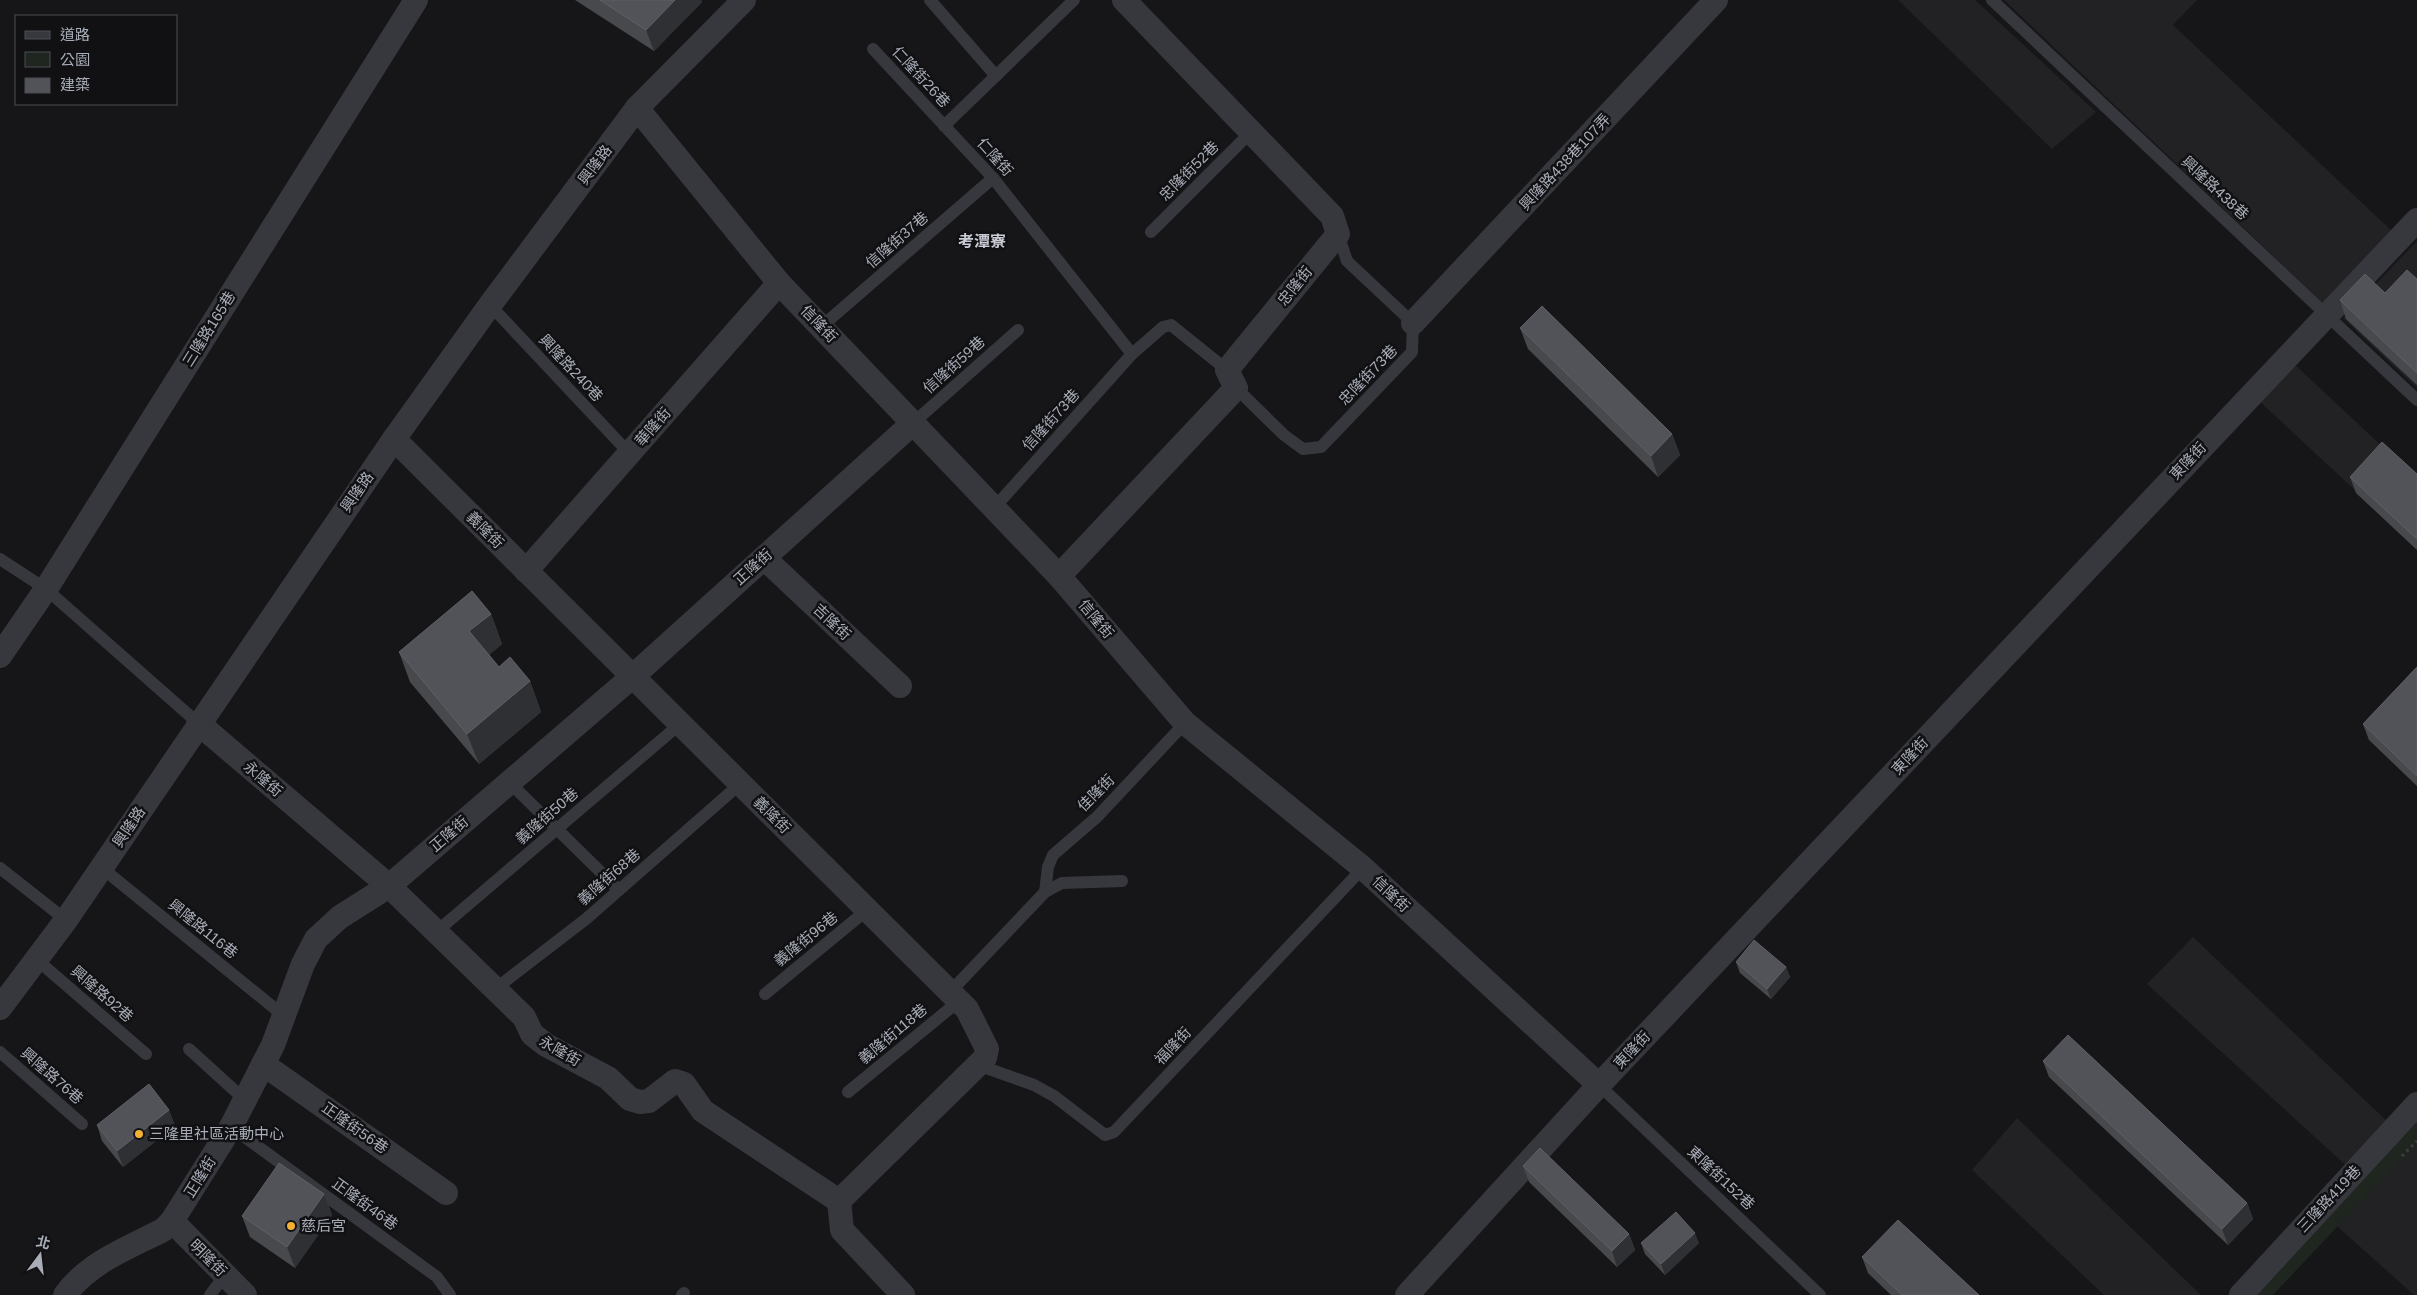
<svg xmlns="http://www.w3.org/2000/svg" width="2417" height="1295" font-family="Arial,'Noto Sans TC',sans-serif">
<rect width="100%" height="100%" fill="#161618"/>
<g fill="#222225">
<polygon points="1898,0 1975,0 2096,112 2052,149"/>
<polygon points="2004,0 2197,0 2173,25 2393,232 2326,306"/>
<polygon points="2417,241 2417,388 2343,318"/>
<polygon points="2292,362 2417,479 2417,548 2257,399"/>
<polygon points="2193,937 2392,1126 2350,1169 2147,984"/>
<polygon points="2017,1118 2201,1295 2104,1295 1972,1170"/>
<polygon points="2417,1139 2417,1295 2414,1295 2337,1226"/>
</g>
<polygon fill="#1e261f" points="2417,1104 2417,1142 2273,1295 2241,1295"/>
<g fill="none" stroke-linecap="round" stroke-linejoin="round">
<polyline stroke="#3d3f44" stroke-width="3" stroke-dasharray="2.5 4" stroke-linecap="butt" points="2402,1156 2417,1141"/>
<g stroke="#37383d" stroke-width="12">
<polyline points="930,0 996,76"/>
<polyline points="1992,0 2417,400"/>
<polyline points="873,49 993,178 1132,354"/>
<polyline points="944,126 1074,0"/>
<polyline points="1151,232 1250,133"/>
<polyline points="490,305 629,453"/>
<polyline points="822,326 993,178"/>
<polyline points="1236,388 1284,435 1303,449 1321,447 1412,352 1413,323 1347,261 1338,234"/>
<polyline points="912,424 1018,330"/>
<polyline points="994,508 1132,354 1163,327 1171,325 1227,370"/>
<polyline points="0,559 46,589 198,723"/>
<polyline points="509,782 619,890"/>
<polyline points="0,868 66,920"/>
<polyline points="102,868 284,1016"/>
<polyline points="1045,892 1048,867 1053,855 1097,817 1185,723"/>
<polyline points="436,932 680,724"/>
<polyline points="36,959 146,1054"/>
<polyline points="495,989 586,919 740,784"/>
<polyline points="950,992 1045,892 1062,883 1122,881"/>
<polyline points="765,994 867,910"/>
<polyline points="189,1049 245,1100"/>
<polyline points="0,1052 82,1124"/>
<polyline points="978,1065 1034,1085 1054,1096 1105,1135 1114,1132 1363,868"/>
<polyline points="1599,1085 1820,1295"/>
<polyline points="848,1092 959,1001"/>
<polyline points="231,1127 437,1277 450,1295"/>
<polyline points="210,1295 225,1275"/>
<polyline points="682,1295 684,1293"/>
</g>
<g stroke="#37383d" stroke-width="24">
<polyline points="637,108 779,283 1059,576 1185,723 1363,868 1599,1085"/>
<polyline points="1413,323 1716,0"/>
<polyline points="394,439 967,1009 987,1049 985,1058 839,1201"/>
<polyline points="764,558 900,686"/>
<polyline points="526,571 779,283"/>
<polyline points="1059,576 1236,388 1227,370 1338,234 1332,216 1124,0"/>
<polyline points="0,656 46,589 416,0"/>
<polyline points="198,723 389,886 524,1017 532,1034 546,1045 608,1078 630,1099 640,1102 649,1101 675,1081 684,1084 703,1111 839,1201 842,1230 903,1295"/>
<polyline points="0,1008 66,920 394,439 490,305 637,108 744,0"/>
<polyline points="263,1064 446,1193"/>
<polyline points="172,1221 245,1295"/>
<path d="M 65,1295 C 89,1262 128,1248 163,1230 L 172,1221 L 231,1127 L 273,1045 L 303,964 L 316,939 L 340,917 L 389,886 L 632,677 L 912,424"/>
<polyline points="1407,1295 1599,1085 2417,220"/>
<polyline points="2241,1295 2417,1104"/>
</g>
</g>
<g fill="#47494d">
<polygon points="575,0 701,0 702,2 654,51"/>
<polygon points="2417,279 2417,385 2346,319 2340,300 2385,293"/>
<polygon points="1520,328 1672,434 1680,455 1658,477 1528,349"/>
<polygon points="2417,474 2417,550 2356,493 2350,477"/>
<polygon points="491,614 502,644 489,655 499,667 530,681 541,712 479,764 410,682 399,652"/>
<polygon points="2417,667 2417,786 2369,740 2363,724"/>
<polygon points="1736,962 1786,967 1790,977 1771,999 1740,973"/>
<polygon points="2043,1061 2247,1203 2253,1219 2228,1245 2049,1077"/>
<polygon points="169,1110 175,1126 123,1167 102,1141 97,1125"/>
<polygon points="1523,1166 1629,1234 1635,1250 1617,1267 1529,1182"/>
<polygon points="324,1194 332,1215 295,1268 250,1237 242,1216"/>
<polygon points="1641,1243 1699,1243 1665,1275 1645,1254"/>
<polygon points="1862,1257 1979,1295 1891,1295 1868,1273"/>
</g>
<g fill="#2f3033">
<polygon points="675,0 701,0 702,2 654,51 646,30"/>
<polygon points="1672,434 1680,455 1658,477 1651,456"/>
<polygon points="491,614 502,644 481,662 469,631"/>
<polygon points="530,681 541,712 479,764 467,734"/>
<polygon points="1786,967 1790,977 1771,999 1767,989"/>
<polygon points="169,1110 175,1126 123,1167 117,1151"/>
<polygon points="324,1194 332,1215 295,1268 287,1247"/>
<polygon points="2247,1203 2253,1219 2228,1245 2222,1229"/>
<polygon points="1695,1233 1699,1243 1665,1275 1661,1264"/>
<polygon points="1629,1234 1635,1250 1617,1267 1612,1251"/>
</g>
<g fill="#525359" stroke="#5f6168">
<polygon points="600,0 675,0 646,30"/>
<polygon points="2407,270 2417,279 2417,373 2340,300 2365,274 2385,293"/>
<polygon points="1542,306 1672,434 1651,456 1520,328"/>
<polygon points="2382,442 2417,474 2417,539 2350,477"/>
<polygon points="472,591 491,614 469,631 499,667 510,657 530,681 467,734 399,652"/>
<polygon points="2417,667 2417,776 2363,724"/>
<polygon points="1754,940 1786,967 1767,989 1736,962"/>
<polygon points="2068,1035 2247,1203 2222,1229 2043,1061"/>
<polygon points="149,1084 169,1110 117,1151 97,1125"/>
<polygon points="1540,1148 1629,1234 1612,1251 1523,1166"/>
<polygon points="279,1163 324,1194 287,1247 242,1216"/>
<polygon points="1676,1212 1695,1233 1661,1264 1641,1243"/>
<polygon points="1898,1220 1979,1295 1902,1295 1862,1257"/>
</g>
<g fill="#f2b134" stroke="#111113" stroke-width="2">
<circle cx="139" cy="1134" r="5"/>
<circle cx="291" cy="1226" r="5"/>
</g>
<g text-anchor="middle" stroke-width="5" stroke-linejoin="round" paint-order="stroke">
<g font-size="15" fill="#a8adb8" stroke="#111113">
<text transform="translate(921 77) rotate(47)" y="5">仁隆街26巷</text>
<text transform="translate(995 157) rotate(48)" y="5">仁隆街</text>
<text transform="translate(1565 162) rotate(-47)" y="5">興隆路438巷107弄</text>
<text transform="translate(595 165) rotate(-53)" y="5">興隆路</text>
<text transform="translate(1189 171) rotate(-45)" y="5">忠隆街52巷</text>
<text transform="translate(2215 188) rotate(43)" y="5">興隆路438巷</text>
<text transform="translate(897 240) rotate(-41)" y="5">信隆街37巷</text>
<text transform="translate(1295 286) rotate(-51)" y="5">忠隆街</text>
<text transform="translate(819 324) rotate(46)" y="5">信隆街</text>
<text transform="translate(209 329) rotate(-58)" y="5">三隆路165巷</text>
<text transform="translate(954 365) rotate(-42)" y="5">信隆街59巷</text>
<text transform="translate(571 368) rotate(47)" y="5">興隆路240巷</text>
<text transform="translate(1368 375) rotate(-46)" y="5">忠隆街73巷</text>
<text transform="translate(1051 420) rotate(-48)" y="5">信隆街73巷</text>
<text transform="translate(653 427) rotate(-49)" y="5">華隆街</text>
<text transform="translate(2188 461) rotate(-47)" y="5">東隆街</text>
<text transform="translate(357 492) rotate(-55)" y="5">興隆路</text>
<text transform="translate(485 530) rotate(45)" y="5">義隆街</text>
<text transform="translate(753 567) rotate(-42)" y="5">正隆街</text>
<text transform="translate(1096 619) rotate(50)" y="5">信隆街</text>
<text transform="translate(832 622) rotate(43)" y="5">吉隆街</text>
<text transform="translate(1910 756) rotate(-47)" y="5">東隆街</text>
<text transform="translate(263 779) rotate(40)" y="5">永隆街</text>
<text transform="translate(1096 793) rotate(-45)" y="5">佳隆街</text>
<text transform="translate(772 815) rotate(45)" y="5">義隆街</text>
<text transform="translate(547 816) rotate(-41)" y="5">義隆街50巷</text>
<text transform="translate(129 827) rotate(-56)" y="5">興隆路</text>
<text transform="translate(449 834) rotate(-41)" y="5">正隆街</text>
<text transform="translate(609 877) rotate(-41)" y="5">義隆街68巷</text>
<text transform="translate(1391 894) rotate(43)" y="5">信隆街</text>
<text transform="translate(203 929) rotate(39)" y="5">興隆路116巷</text>
<text transform="translate(806 939) rotate(-39)" y="5">義隆街96巷</text>
<text transform="translate(102 994) rotate(41)" y="5">興隆路92巷</text>
<text transform="translate(893 1034) rotate(-40)" y="5">義隆街118巷</text>
<text transform="translate(1173 1046) rotate(-47)" y="5">福隆街</text>
<text transform="translate(1632 1050) rotate(-47)" y="5">東隆街</text>
<text transform="translate(560 1051) rotate(30)" y="5">永隆街</text>
<text transform="translate(52 1076) rotate(41)" y="5">興隆路76巷</text>
<text transform="translate(355 1128) rotate(35)" y="5">正隆街56巷</text>
<text transform="translate(200 1177) rotate(-58)" y="5">正隆街</text>
<text transform="translate(1721 1178) rotate(43)" y="5">東隆街152巷</text>
<text transform="translate(2329 1199) rotate(-47)" y="5">三隆路419巷</text>
<text transform="translate(365 1204) rotate(36)" y="5">正隆街46巷</text>
<text transform="translate(208 1258) rotate(45)" y="5">明隆街</text>
</g>
<g font-size="15" fill="#a8adb8" stroke="#111113" text-anchor="start">
<text x="149" y="1139">三隆里社區活動中心</text>
<text x="301" y="1231">慈后宮</text>
</g>
<g font-size="16" font-weight="bold" fill="#c9ccd4" stroke="#111113">
<text x="982" y="247">考潭寮</text>
</g>
</g>
<rect x="15" y="15" width="162" height="90" fill="#111113" stroke="#4d4f55"/>
<rect x="25" y="31" width="25" height="8" fill="#37383d" stroke="#4d4f55"/>
<text x="60" y="40" font-size="15" fill="#a8adb8">道路</text>
<rect x="25" y="52" width="25" height="15" fill="#1e261f" stroke="#4d4f55"/>
<text x="60" y="65" font-size="15" fill="#a8adb8">公園</text>
<rect x="25" y="78" width="25" height="15" fill="#525359" stroke="#4d4f55"/>
<text x="60" y="90" font-size="15" fill="#a8adb8">建築</text>
<g transform="translate(40 1255) rotate(15)" stroke="#111113" stroke-width="4" paint-order="stroke">
<path d="M0-4L9 19L0 12L-9 19Z" fill="#a8adb8"/>
<text y="-8" font-size="14" font-weight="bold" text-anchor="middle" fill="#a8adb8">北</text>
</g>
</svg>
